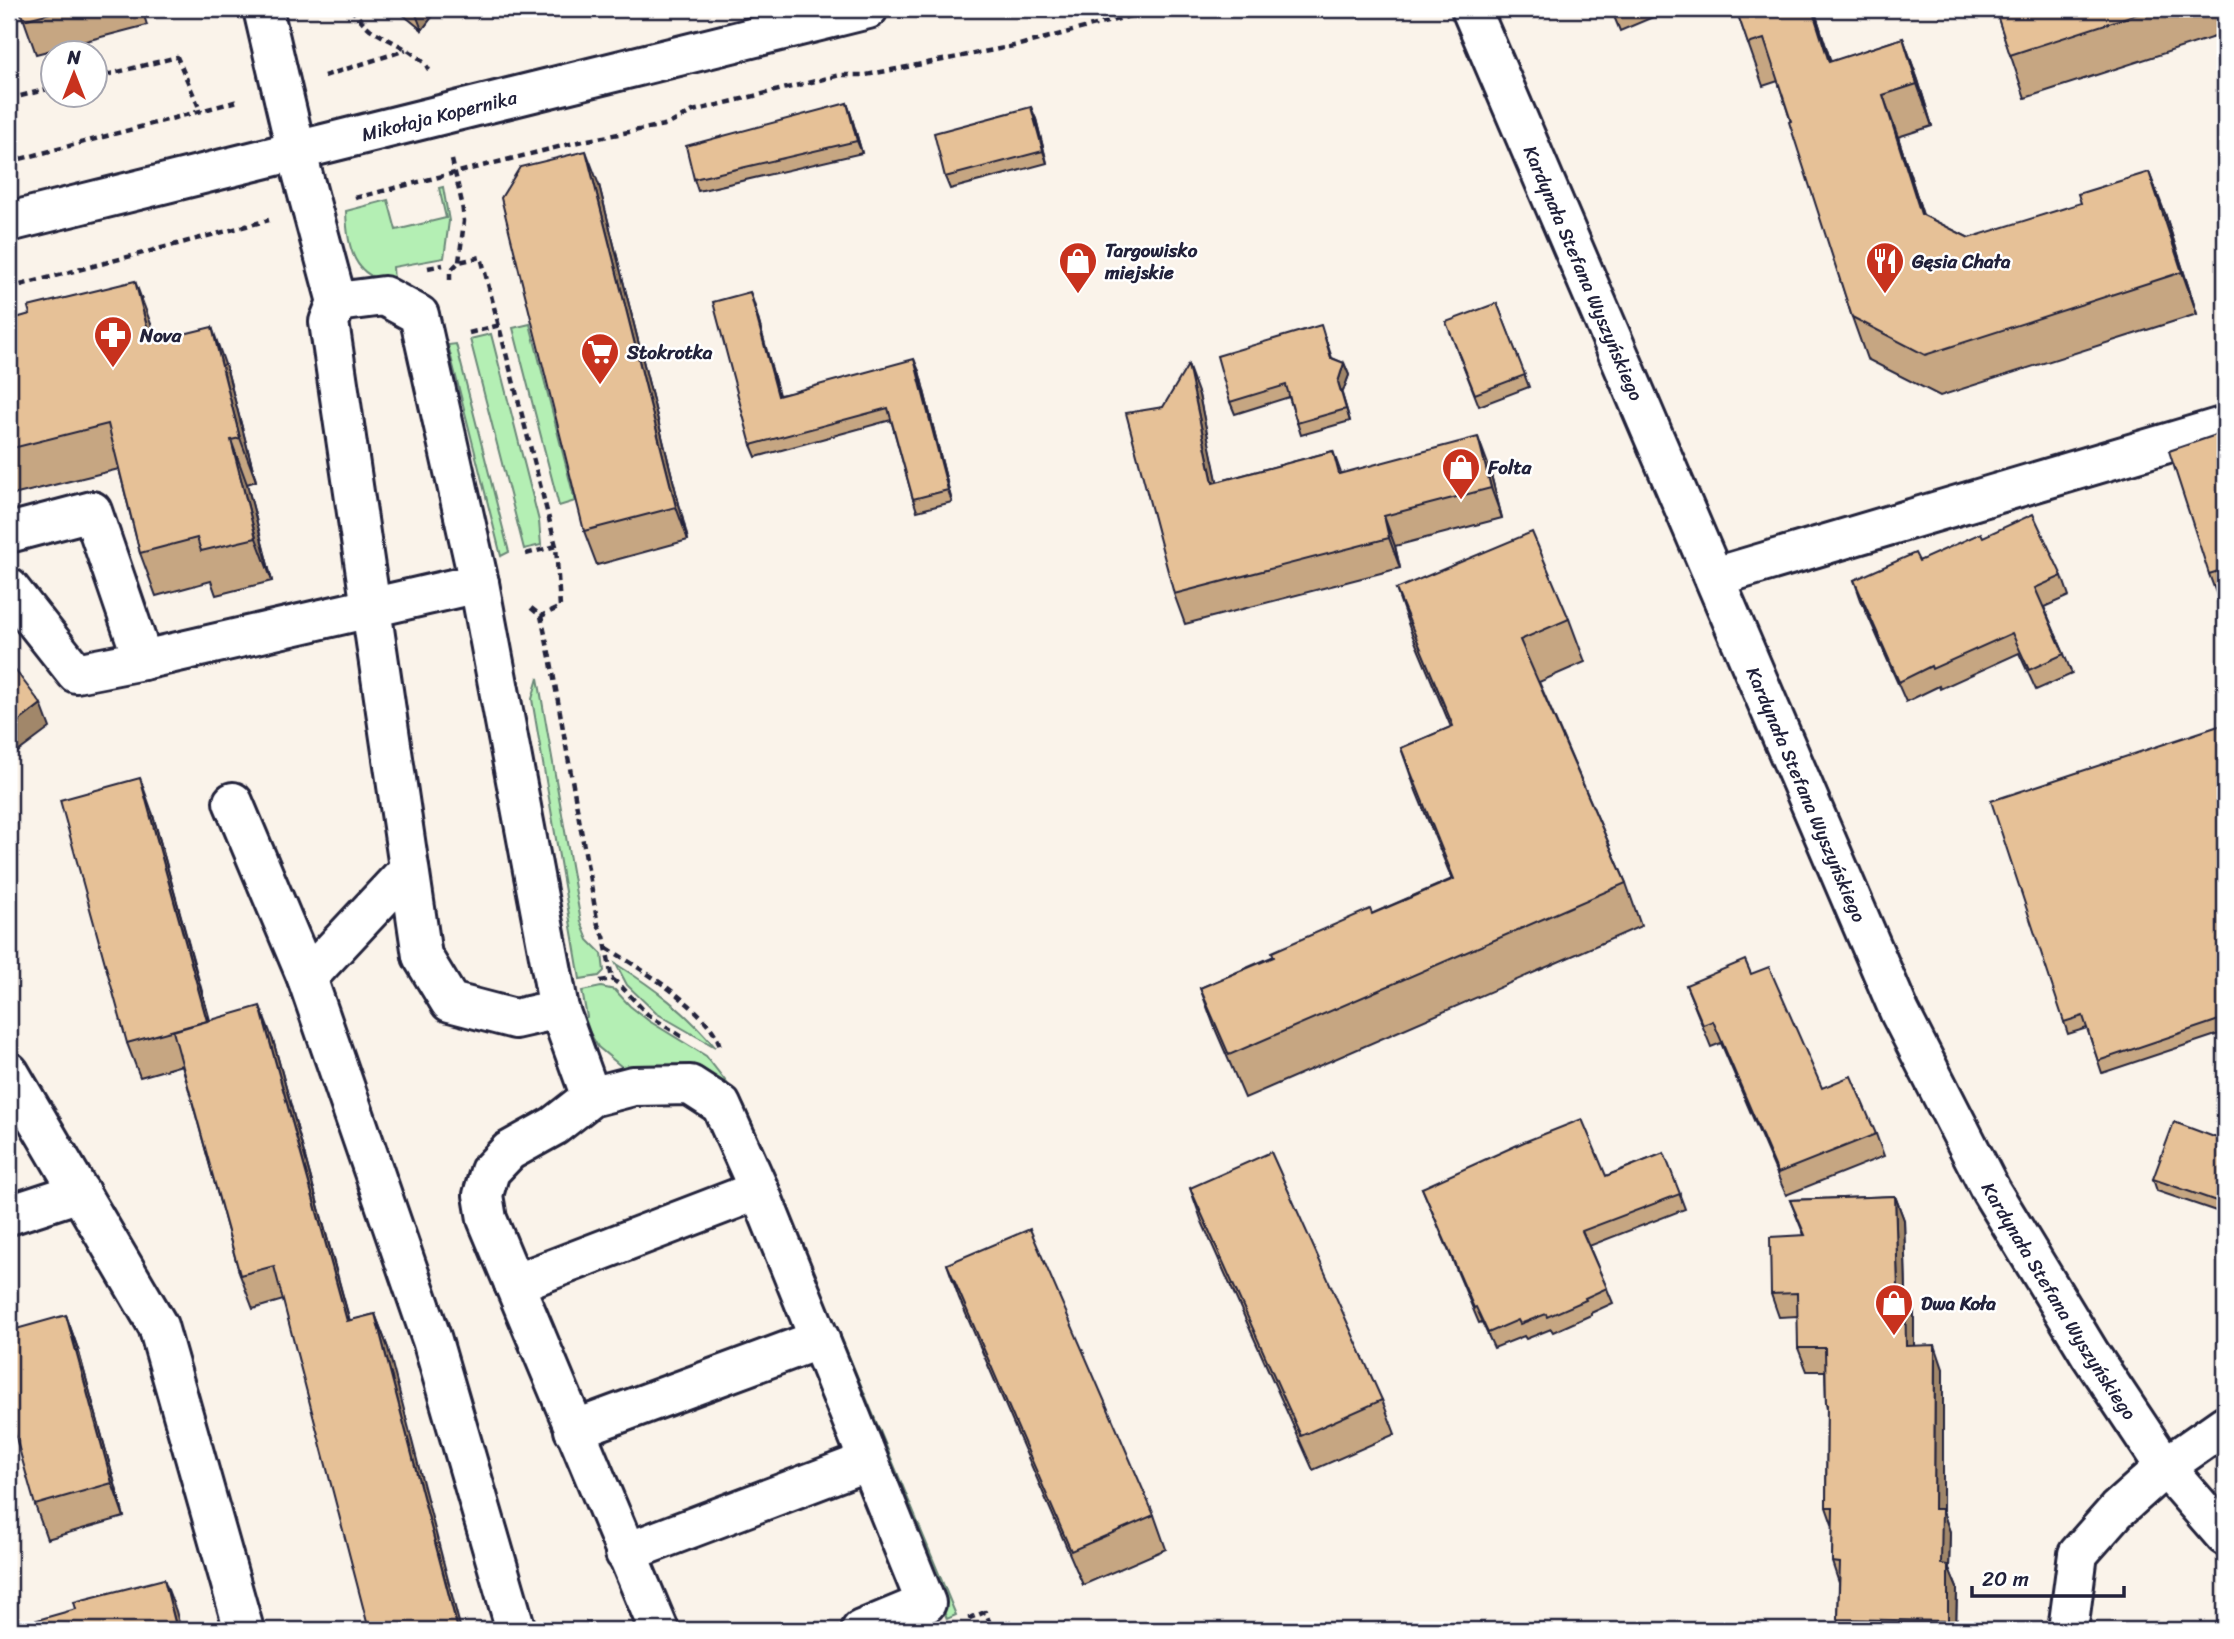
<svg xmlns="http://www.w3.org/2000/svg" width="2234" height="1639" font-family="Sriracha,sans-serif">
<rect width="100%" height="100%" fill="#faf3ea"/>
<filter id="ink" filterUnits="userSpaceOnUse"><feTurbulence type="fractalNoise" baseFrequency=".0143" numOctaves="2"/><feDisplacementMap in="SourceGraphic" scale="14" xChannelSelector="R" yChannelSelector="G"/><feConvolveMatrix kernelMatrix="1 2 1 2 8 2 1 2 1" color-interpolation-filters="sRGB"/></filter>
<g filter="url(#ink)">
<g fill="#b4efb4" stroke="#6b8878" stroke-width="2">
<path d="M 443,187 L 449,221 L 444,258 L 393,267 L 394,281 C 353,281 347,245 346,211 L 388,200 L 396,230 L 446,218 L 439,188 Z"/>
<polygon points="530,324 575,501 559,506 513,328"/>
<polygon points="491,334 539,521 541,545 524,549 470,339"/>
<polygon points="456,344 509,552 501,556 448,345"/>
<polygon points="538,678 581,922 588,940 602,954 604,971 599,976 580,979 532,699"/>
<path d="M 616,964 C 656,989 685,1011 715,1047 L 656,1013 L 627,985 Z"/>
<polygon points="601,987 615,990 630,1006 649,1021 706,1056 744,1105 762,1146 753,1151 647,1071 622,1067 598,1047 582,1019 587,1017 582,991"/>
<polygon points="832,1315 956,1615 947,1619 822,1319"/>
</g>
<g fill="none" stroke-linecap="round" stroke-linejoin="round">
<defs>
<g id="minor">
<polyline points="263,9 296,150 337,302"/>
<path id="s1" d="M 1471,9 L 1900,1013 L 1991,1191 L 2090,1354 L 2165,1467 L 2225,1536"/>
<path id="s2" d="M 9,222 L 868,9"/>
<polygon points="384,296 419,315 479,583 559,1009 515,1019 450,1002 422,956 329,322 337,302"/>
<polyline points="9,533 92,511 143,660"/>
<polyline points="1715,577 2225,426"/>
<polyline points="9,588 76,673 143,660 479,583"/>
<polyline points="233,802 307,978"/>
<polyline points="409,869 307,978 432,1340 516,1630"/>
<polyline points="559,1009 591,1097"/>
<polyline points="9,1072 158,1326 244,1630"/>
<polyline points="9,1215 80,1192"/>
<polyline points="514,1284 759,1190"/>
<polyline points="574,1430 820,1339"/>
<polyline points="625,1553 868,1461"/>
<polyline points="659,1630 487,1219 483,1195 490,1171 509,1151 554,1126 591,1097 633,1086 690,1085 721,1105 759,1190 926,1603 861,1630"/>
<polyline points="2068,1630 2078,1554 2117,1510 2165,1467 2225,1425"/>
</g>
</defs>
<use href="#minor" stroke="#22223b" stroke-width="44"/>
<g stroke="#22223b" stroke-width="4.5" stroke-dasharray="7 5" stroke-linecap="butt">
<path d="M 350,9 C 357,15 363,23 370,29 C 386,40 420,52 429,70"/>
<polyline points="324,76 406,50"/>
<polyline points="94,78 177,57 201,112"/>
<polyline points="9,99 52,88"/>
<polyline points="452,160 462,203 464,221 459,262"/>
<polyline points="9,162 238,101"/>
<polyline points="355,198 578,142 669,124 693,111 840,75 866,75 1019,45 1157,9"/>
<polyline points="428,268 443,265"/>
<polyline points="450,280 450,271 459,262 481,257 556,546 560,607 541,616"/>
<polyline points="9,288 269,220"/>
<polyline points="469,333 500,325"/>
<polyline points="526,554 556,546"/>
<polyline points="531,608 541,616 551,662 598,925 604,936 612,979"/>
<path d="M 607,948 C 635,965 718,1015 720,1049"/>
<polyline points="600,981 612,979 620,985 648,1015 684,1038"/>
<polyline points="970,1616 970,1618 985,1612 993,1630"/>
</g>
<use href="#minor" stroke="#fff" stroke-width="38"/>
</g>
<g fill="#c6a682" stroke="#22223b" stroke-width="2">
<polygon points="20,9 142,9 147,25 36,54"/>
<polygon points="396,9 438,9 422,30"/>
<polygon points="1611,9 1672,9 1620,31"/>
<polygon points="1736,9 1814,9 1831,62 1903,38 1918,80 1932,126 1898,137 1923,215 1969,238 2165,213 2197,314 1940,396 1867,359 1852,317 1778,81 1763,86"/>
<polygon points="1995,9 2225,9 2225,43 2214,37 2025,98"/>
<polygon points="847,103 851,115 862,153 698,191 694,179"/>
<polygon points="1036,119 1047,163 950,189 945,177"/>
<polygon points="599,185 688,540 597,565 584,531"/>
<polygon points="750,292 754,304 779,395 919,371 952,502 917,511 913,499 891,420 756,457 751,445"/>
<polygon points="1497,303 1529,387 1479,406 1451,334"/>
<polygon points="9,320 151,324 155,341 227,370 256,481 247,484 272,581 216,595 211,581 156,596 140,553 119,469 9,496"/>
<polygon points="1325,337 1332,358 1344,363 1349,375 1342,394 1350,421 1301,435 1289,397 1235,414 1230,402"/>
<polygon points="1199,395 1217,482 1333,451 1341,473 1489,467 1502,518 1395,546 1400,568 1185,624 1174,594 1163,407"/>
<polygon points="2225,432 2225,617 2209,574"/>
<polygon points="1983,537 2062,576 2069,596 2044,607 2064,654 2072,674 2036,690 2019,653 1940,689 1939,686 1906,702 1861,600 1854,580 1919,561"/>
<polygon points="1396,589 1569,619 1585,662 1539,682 1626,883 1641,926 1245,1098 1216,1031 1200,988 1452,879 1416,791 1401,748 1451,727 1411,632"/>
<polygon points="2225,724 2225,1032 2102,1073 2087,1028 2068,1034 2064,1022"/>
<polygon points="152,812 210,1020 273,1040 350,1321 375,1314 388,1348 283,1300 253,1309 240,1275 182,1065 140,1077 127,1043"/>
<polygon points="1751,974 1822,1088 1876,1134 1884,1156 1786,1195 1721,1043 1711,1047 1686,985"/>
<polygon points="2225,1141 2225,1214 2157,1191 2153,1179"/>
<polygon points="1664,1153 1685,1209 1589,1246 1613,1303 1591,1313 1591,1315 1553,1332 1551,1329 1526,1339 1524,1336 1494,1348 1482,1322 1479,1323 1422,1188 1606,1176"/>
<polygon points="1190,1188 1382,1400 1395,1434 1313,1470 1202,1222"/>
<polygon points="1895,1196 1904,1220 1906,1291 1914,1312 1914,1346 1943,1369 1943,1512 1950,1532 1949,1568 1957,1588 1956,1630 1842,1630 1838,1619 1839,1583 1832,1562 1833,1527 1826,1507 1827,1409 1826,1404 1825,1371 1807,1371 1798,1348 1798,1316 1779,1317 1771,1294 1804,1235 1790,1200"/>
<polygon points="947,1264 1154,1515 1166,1549 1083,1585 959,1298"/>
<polygon points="66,1315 78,1349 124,1517 47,1539 35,1505"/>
</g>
<g fill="#a1876a" stroke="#22223b" stroke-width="2">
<polygon points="414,9 438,9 422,30"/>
<polygon points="1812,9 1814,9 1844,104 1829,62"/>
<polygon points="1903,38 1918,80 1932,126 1917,84"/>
<polygon points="1883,95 1898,137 1936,256 1921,214"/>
<polygon points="847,103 851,115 862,153 857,141"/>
<polygon points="1031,107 1036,119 1047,163 1043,151"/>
<polygon points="586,151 599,185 688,540 676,507"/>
<polygon points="2149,172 2165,213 2197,314 2182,272"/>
<polygon points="135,281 151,324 166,385 151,342"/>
<polygon points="750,292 754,304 782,408 778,396"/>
<polygon points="212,327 227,370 256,481 240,438"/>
<polygon points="914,359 919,371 952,502 948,490"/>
<polygon points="1344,363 1349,375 1342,394 1350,421 1338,382"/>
<polygon points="1188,365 1199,395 1224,513 1213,483"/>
<polygon points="1478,437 1489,467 1502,518 1491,488"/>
<polygon points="231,440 247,484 272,581 256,538"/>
<polygon points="1384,516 1395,546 1400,568 1389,538"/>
<polygon points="41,704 50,728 11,757 9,749 9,729"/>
<polygon points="140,778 152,812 219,1055 207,1021"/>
<polygon points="260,1006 273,1040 359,1355 347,1321"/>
<polygon points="1895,1196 1904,1220 1906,1291 1914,1312 1914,1370 1906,1346 1898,1289"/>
<polygon points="375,1314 388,1348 461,1630 458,1630"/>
<polygon points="66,1315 78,1349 124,1517 112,1483"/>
<polygon points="1935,1345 1943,1369 1943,1512 1950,1532 1949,1569 1957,1588 1956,1630 1951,1630 1948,1621 1934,1509"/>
<polygon points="164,1579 176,1611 181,1630 177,1630"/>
</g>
<g fill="#e6c197" stroke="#22223b" stroke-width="2">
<polygon points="20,9 66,9 23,20"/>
<polygon points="1736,9 1812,9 1829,62 1903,38 1917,84 1883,95 1921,214 1969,238 2081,203 2078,194 2149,172 2182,272 1925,355 1852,317 1789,122 1791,121 1764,39 1748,44"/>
<polygon points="1995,9 2152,9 2010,55"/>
<polygon points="847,103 857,141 694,179 686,146"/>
<polygon points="1031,107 1043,151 945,177 934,133"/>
<polygon points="586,151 676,507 584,531 501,198 520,167"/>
<polygon points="135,281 151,342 212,327 240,438 231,440 256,538 201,551 197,538 140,553 108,424 9,449 9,320 30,314 28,307"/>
<polygon points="750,292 778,396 914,359 948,490 913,499 888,408 751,445 713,302"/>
<polygon points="1497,303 1525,375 1475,394 1446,322"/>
<polygon points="1321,325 1331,358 1344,363 1338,382 1346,409 1297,423 1286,385 1230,402 1217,356"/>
<polygon points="1188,365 1213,483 1333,451 1339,474 1478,437 1491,488 1384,516 1389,538 1174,594 1126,413 1163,407"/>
<polygon points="2225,432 2225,569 2209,574 2169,451"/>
<polygon points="2033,514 2062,576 2035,588 2064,654 2029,670 2012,633 1932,669 1931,666 1899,682 1854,580 1915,553 1919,561 1981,533 1983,537"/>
<polygon points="1532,532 1569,619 1520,640 1626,883 1229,1055 1200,988 1274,957 1272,952 1370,909 1372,914 1454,879 1401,748 1453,726 1396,589"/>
<polygon points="9,662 41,704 9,729"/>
<polygon points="2225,724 2225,1018 2098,1061 2083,1016 2064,1022 1991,801"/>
<polygon points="140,778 207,1021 127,1043 60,800"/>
<polygon points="1745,960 1751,974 1769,967 1822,1088 1851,1076 1876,1134 1778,1173 1713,1021 1703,1025 1686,985"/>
<polygon points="260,1006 347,1321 375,1314 458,1630 369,1630 274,1266 240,1275 173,1031"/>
<polygon points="1582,1119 1606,1176 1664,1153 1680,1194 1582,1231 1607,1288 1585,1298 1586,1300 1547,1317 1546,1314 1520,1324 1518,1320 1488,1333 1476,1307 1474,1308 1422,1188 1524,1142"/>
<polygon points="2174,1122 2225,1141 2225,1204 2153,1179"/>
<polygon points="1271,1152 1382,1400 1301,1436 1190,1188"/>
<polygon points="1895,1196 1898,1289 1905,1289 1906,1346 1935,1345 1934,1509 1942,1509 1941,1564 1948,1565 1948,1621 1838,1619 1840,1563 1832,1562 1833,1507 1826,1507 1827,1404 1826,1404 1825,1348 1798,1348 1797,1293 1771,1294 1770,1237 1805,1235 1790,1200"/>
<polygon points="1030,1229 1154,1515 1071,1551 947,1264"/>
<polygon points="66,1315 112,1483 35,1505 9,1413 9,1331"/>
<polygon points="164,1579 177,1630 9,1630 9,1628 76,1609 74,1602"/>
</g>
</g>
<defs>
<symbol id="shop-pin" viewBox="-11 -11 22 30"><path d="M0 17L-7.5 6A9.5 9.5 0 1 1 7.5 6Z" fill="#c8321e" stroke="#fff"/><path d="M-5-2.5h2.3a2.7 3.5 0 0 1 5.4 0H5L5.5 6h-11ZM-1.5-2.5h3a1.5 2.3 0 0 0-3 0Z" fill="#fff"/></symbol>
<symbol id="restaurant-pin" viewBox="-11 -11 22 30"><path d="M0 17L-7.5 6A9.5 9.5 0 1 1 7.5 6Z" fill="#c8321e" stroke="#fff"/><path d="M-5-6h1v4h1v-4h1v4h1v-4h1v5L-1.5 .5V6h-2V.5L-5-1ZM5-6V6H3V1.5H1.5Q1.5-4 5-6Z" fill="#fff"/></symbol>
<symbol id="pharmacy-pin" viewBox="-11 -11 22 30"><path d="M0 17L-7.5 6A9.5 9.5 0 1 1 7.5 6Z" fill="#c8321e" stroke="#fff"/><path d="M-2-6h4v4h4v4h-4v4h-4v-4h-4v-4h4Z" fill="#fff"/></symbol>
<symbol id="supermarket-pin" viewBox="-11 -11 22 30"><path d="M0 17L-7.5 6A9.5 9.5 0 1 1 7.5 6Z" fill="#c8321e" stroke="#fff"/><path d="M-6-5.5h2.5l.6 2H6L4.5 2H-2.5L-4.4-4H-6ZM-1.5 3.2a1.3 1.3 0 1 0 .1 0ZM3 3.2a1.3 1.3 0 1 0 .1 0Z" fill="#fff"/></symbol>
</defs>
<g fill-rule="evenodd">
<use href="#shop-pin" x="1056" y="239" width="44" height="60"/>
<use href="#restaurant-pin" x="1863" y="239" width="44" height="60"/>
<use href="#pharmacy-pin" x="91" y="313" width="44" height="60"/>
<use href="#supermarket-pin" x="578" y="330" width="44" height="60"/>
<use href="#shop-pin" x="1439" y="445" width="44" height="60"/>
<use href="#shop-pin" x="1872" y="1281" width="44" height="60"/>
</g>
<g text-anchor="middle" stroke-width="5" stroke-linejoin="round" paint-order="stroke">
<g font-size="19" fill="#22223b" stroke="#fff">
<text dy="7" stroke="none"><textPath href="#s2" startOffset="443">Mikołaja Kopernika</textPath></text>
<text dy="7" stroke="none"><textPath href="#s1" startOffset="287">Kardynała Stefana Wyszyńskiego</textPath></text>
<text dy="7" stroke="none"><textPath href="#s1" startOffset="854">Kardynała Stefana Wyszyńskiego</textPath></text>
<text dy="7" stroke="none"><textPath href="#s1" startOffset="1421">Kardynała Stefana Wyszyńskiego</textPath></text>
</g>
<g font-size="19" font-weight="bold" fill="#22223b" stroke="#fff" text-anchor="start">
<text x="1105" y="257">Targowisko<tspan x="1105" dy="22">miejskie</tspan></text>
<text x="1912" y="268">Gęsia Chata</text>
<text x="140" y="342">Nova</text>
<text x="627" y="359">Stokrotka</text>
<text x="1488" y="474">Folta</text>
<text x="1921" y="1310">Dwa Koła</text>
</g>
</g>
<rect width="2234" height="1639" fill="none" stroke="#fff" stroke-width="35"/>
<rect x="18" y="18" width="2199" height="1604" fill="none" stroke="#22223b" stroke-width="2.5" filter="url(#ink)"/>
<g transform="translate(74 74)"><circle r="33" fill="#ffffff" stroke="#a7a7b1" stroke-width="2"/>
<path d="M0-5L12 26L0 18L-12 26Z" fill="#c8321e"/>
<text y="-10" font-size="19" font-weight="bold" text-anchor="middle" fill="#22223b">N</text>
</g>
<path d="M1972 1586v10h152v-10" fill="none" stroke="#22223b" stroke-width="3.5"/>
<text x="1982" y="1586" font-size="21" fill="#22223b" stroke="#ffffff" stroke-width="5" paint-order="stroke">20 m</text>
</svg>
